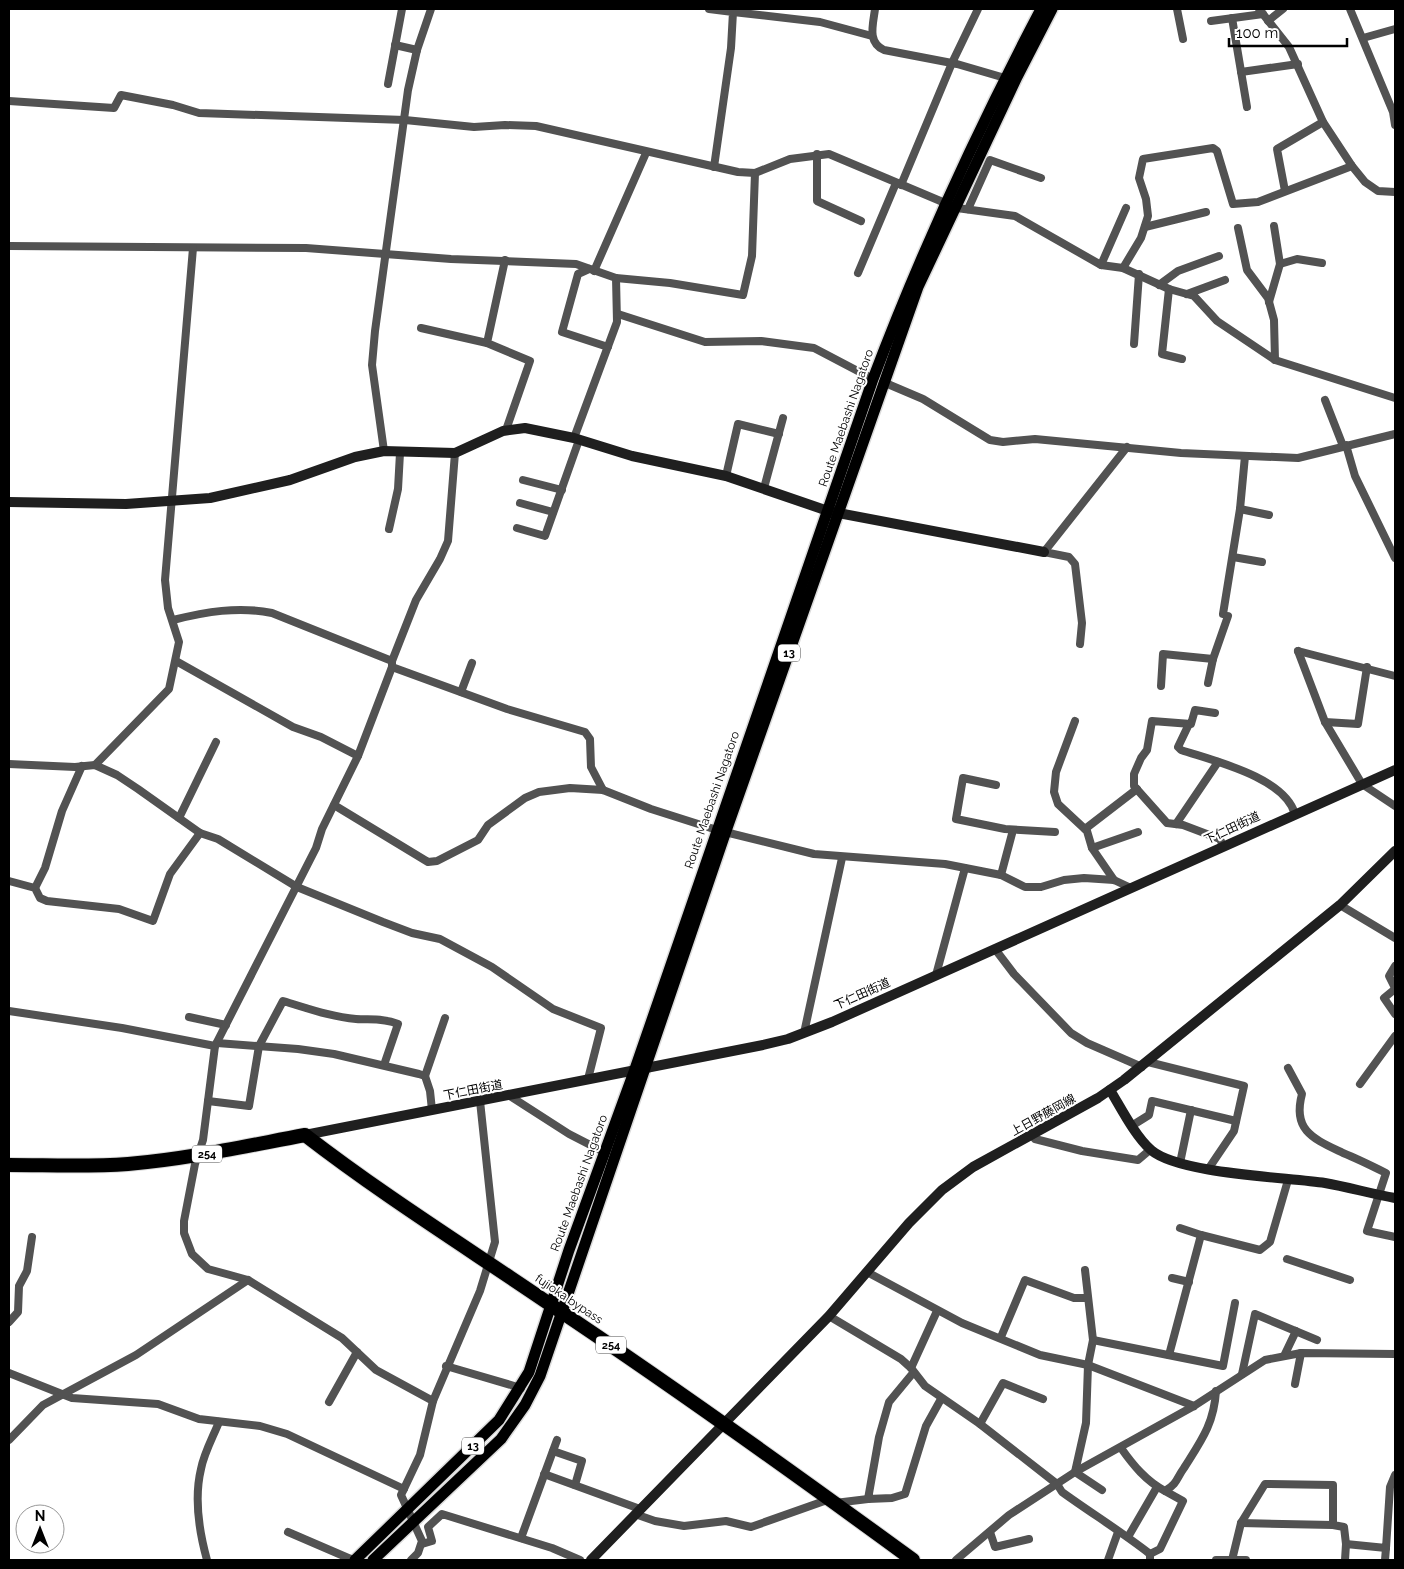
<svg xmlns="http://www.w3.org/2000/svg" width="1404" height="1569" font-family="Raleway,'Noto Sans JP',sans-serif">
<rect width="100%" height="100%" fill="#fff"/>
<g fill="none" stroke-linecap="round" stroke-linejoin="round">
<defs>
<g id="primary">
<path d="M 355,1560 L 499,1420 L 529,1372 L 569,1250 L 634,1072 L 873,379 C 921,252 978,129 1041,9"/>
<polyline points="373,1560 501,1439 525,1405 540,1376 726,831 918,287 1017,77 1052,9"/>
</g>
<path id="highway" d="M 9,1165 C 48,1165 88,1167 128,1164 C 188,1159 246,1146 305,1135 C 384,1196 469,1249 551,1305 C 674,1387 794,1473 913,1560"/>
</defs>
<use href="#primary" stroke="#dbdbdb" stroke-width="14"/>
<use href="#highway" stroke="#dbdbdb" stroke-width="16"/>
<g stroke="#525252" stroke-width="8">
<polyline points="709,9 733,12 731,48 714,167"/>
<path d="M 875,9 C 873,25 867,42 884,50 L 957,64 L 1005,78"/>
<polyline points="1177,9 1183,39"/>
<polyline points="1259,9 1289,47 1323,122 1352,166 1365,182 1378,191 1395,192"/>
<polyline points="1350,9 1393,112 1395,125"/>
<polyline points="733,12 820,22 872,36"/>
<polyline points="1232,18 1247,107"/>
<polyline points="1211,21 1263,14"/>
<polyline points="1268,21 1283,9"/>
<polyline points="1363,38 1395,29"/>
<polyline points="395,45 417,50"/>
<polyline points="1241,72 1298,64"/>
<polyline points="388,84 402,9"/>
<polyline points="9,101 114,108 121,95 173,105 199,113 405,120 474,127 505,125 536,126 738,172 755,173 790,159 829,154 957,208 1015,216 1101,265 1123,268 1169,289 1194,296 1217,321 1275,360 1395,398"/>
<polyline points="817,154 817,201 861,221"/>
<polyline points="901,185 952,63 978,9"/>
<polyline points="1285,191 1277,149 1323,122"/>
<polyline points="968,209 990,160 1041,178"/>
<polyline points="1145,227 1206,212"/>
<polyline points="1238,228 1247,270 1268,298 1274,320 1275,360"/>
<polyline points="9,246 306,248 451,259 576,264 616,278 617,322 574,438"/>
<polyline points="505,260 487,343 530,361 506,430"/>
<polyline points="1280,264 1297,259 1322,263"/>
<polyline points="1101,265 1126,208"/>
<polyline points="1123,268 1141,238 1148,216 1146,199 1139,178 1143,159 1213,148 1217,151 1233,204 1258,202 1352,166"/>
<polyline points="589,269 578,274 562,332 608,347"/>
<polyline points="594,271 646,153"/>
<polyline points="858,273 896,183"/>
<polyline points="616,278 670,283 743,295 752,256 755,173"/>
<polyline points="1159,285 1178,271 1219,256"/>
<polyline points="1169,289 1162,354 1182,359"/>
<polyline points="1187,294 1225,280"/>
<polyline points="1269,302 1280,264 1274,226"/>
<polyline points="618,314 705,342 761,341 814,348 873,379"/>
<polyline points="421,328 487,343"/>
<polyline points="1134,344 1139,274"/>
<polyline points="883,382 923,399 990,440 1003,442 1035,439 1181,453 1298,458 1395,434"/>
<polyline points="1325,400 1343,446"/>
<polyline points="1346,445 1355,476 1395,558"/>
<polyline points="384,451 372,365 375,331 408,90 417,50 431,9"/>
<polyline points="726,476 738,424 779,434"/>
<polyline points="523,480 562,490"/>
<polyline points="764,488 783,418"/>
<polyline points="520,503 553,512"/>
<polyline points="1240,509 1269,515"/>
<polyline points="517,528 545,536 579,440"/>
<polyline points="389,529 398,489 400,453"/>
<polyline points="1233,557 1262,562"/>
<polyline points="1223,614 1240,509 1245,456"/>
<path d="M 173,620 C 205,612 238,606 272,613 L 392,661"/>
<polyline points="1080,644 1082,623 1075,564 1069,557 1044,552 1127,447"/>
<polyline points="1298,651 1325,722 1362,784 1395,806"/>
<polyline points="1298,651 1395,676"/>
<polyline points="176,661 293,727 321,737 358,756"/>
<polyline points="392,667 507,709 585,732 590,739 591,767 603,790"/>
<polyline points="1208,683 1213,659 1228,616"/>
<polyline points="1161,686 1163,654 1213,659"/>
<polyline points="461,692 472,663"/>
<polyline points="1215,713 1195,710 1191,724 1152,721 1147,750 1141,758 1134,774 1134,786 1167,823 1183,825 1220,839 1223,846"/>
<polyline points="1075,721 1056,772 1054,792 1058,804 1087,831 1092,848 1114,880"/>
<polyline points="1325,722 1358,724 1367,667"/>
<path d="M 1189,724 L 1178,747 L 1181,750 C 1214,761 1284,777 1295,814"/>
<polyline points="9,764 75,767 95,765 117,775 138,789 200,833 218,839 297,887 383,922 412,933 440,939 492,967 553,1009 601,1028 588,1079"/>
<polyline points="95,765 169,689 179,642 168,608 165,580 193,248"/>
<polyline points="996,785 963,778 956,819 1005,829 1055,832"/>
<polyline points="334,805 428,862 437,861 478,840 488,825 525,798 539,792 570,788 603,790 651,809 717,830 814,854 945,864 1001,875 1025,887 1041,887 1064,880 1084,878 1114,880 1131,888"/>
<polyline points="179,818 216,742"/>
<polyline points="1176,824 1218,762"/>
<polyline points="1085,829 1137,789"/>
<polyline points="1092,848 1138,832"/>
<polyline points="1001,875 1013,830"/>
<polyline points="9,881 35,888 40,898 47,901 119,909 153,921 170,874 200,833"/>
<polyline points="35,888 45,868 62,811 82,766"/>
<polyline points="1340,905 1395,938"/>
<polyline points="995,949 1014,974 1071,1033 1087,1043 1142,1067"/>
<polyline points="1395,966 1389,976 1395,988"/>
<polyline points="936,975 965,868"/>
<polyline points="1395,989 1384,998 1395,1014"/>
<polyline points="9,1011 122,1028 215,1046"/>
<polyline points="189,1017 226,1025"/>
<polyline points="804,1033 842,858"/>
<polyline points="217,1043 298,1049 334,1054 419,1074 425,1076 430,1091 432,1110"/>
<polyline points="1148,1062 1244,1086 1234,1131 1209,1168"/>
<path d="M 1288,1068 L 1302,1094 C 1292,1131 1314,1139 1343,1153 C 1358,1159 1372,1166 1386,1173 L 1367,1231 L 1395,1237"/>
<polyline points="425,1076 445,1018"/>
<polyline points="1360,1084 1395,1036"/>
<polyline points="510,1096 569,1134 604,1152"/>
<path d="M 208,1101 L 249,1106 L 259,1046 L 283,1001 C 307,1008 331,1017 356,1019 C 370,1020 384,1018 398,1024 L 384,1065"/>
<polyline points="1133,1125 1149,1115 1152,1101 1236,1121"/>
<polyline points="1032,1135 1035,1139 1082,1151 1138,1160 1151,1149"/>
<polyline points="1180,1163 1191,1110"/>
<polyline points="1180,1228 1201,1235"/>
<polyline points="1287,1259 1350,1280"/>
<polyline points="1085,1270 1093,1340 1088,1365 1086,1423 1075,1472 1102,1490"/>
<polyline points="867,1272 962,1323 1040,1355 1088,1365 1194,1406"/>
<polyline points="1172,1278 1189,1282"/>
<path d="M 829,1316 L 901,1359 L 911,1368 L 925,1386 L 980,1424 L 1057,1484 L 1062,1492 C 1091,1513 1122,1532 1150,1554 L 1150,1560"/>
<polyline points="9,1322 18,1312 19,1286 27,1271 32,1237"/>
<polyline points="1001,1337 1025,1280 1074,1298 1087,1298"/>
<polyline points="1093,1340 1223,1366 1235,1303"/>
<polyline points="1285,1354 1296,1331"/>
<polyline points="1169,1355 1201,1235 1260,1250 1270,1242 1288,1180"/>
<polyline points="446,1366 521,1388"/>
<polyline points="911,1368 937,1311"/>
<polyline points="9,1373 72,1398 158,1404 199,1419 260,1426 287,1434 404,1489"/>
<polyline points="913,1373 889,1402 879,1437 868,1499 892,1498 905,1494 926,1426 941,1399"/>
<polyline points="1242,1374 1255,1314 1317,1340"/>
<polyline points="1295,1384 1301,1353"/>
<polyline points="433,1401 376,1370 342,1338 248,1280 208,1269 192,1254 184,1233 184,1221 195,1164 203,1140 215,1046 316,848 322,829 358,756 392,667 392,661 416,600 440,559 448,541 455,453"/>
<polyline points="329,1402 357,1352"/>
<polyline points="980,1424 1003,1383 1043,1399"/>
<polyline points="9,1440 43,1405 136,1355 248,1280"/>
<path d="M 1121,1448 C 1133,1465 1146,1481 1165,1491 C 1178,1483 1176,1479 1184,1468 C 1201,1441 1214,1424 1216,1391"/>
<polyline points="553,1451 582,1461 575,1485"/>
<polyline points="544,1474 640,1509"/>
<polyline points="835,1503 868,1499"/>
<polyline points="635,1514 655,1521 684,1526 726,1521 751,1527 830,1499"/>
<polyline points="1241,1523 1333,1525"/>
<polyline points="288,1532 353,1560"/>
<polyline points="990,1532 995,1547 1029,1539"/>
<polyline points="1128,1537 1157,1487"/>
<polyline points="521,1538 557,1440"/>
<polyline points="422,1544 432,1541 428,1527 442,1514 552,1548 580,1560"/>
<polyline points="1150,1554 1160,1549 1183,1501 1165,1491"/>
<path d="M 207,1560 C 199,1531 194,1498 201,1469 C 204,1453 213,1437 219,1422"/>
<polyline points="411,1560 418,1553 422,1541 401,1495 420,1455 433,1401 480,1291 495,1242 480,1101"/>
<polyline points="956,1560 1009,1515 1075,1472 1194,1406 1265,1360 1301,1353 1395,1354"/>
<polyline points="1108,1560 1118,1532"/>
<polyline points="1216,1560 1246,1560"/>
<polyline points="1232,1560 1241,1523 1265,1484 1333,1485 1333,1525 1344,1527 1346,1544"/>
<polyline points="1345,1560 1346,1544 1386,1548 1390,1487 1395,1475"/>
<polyline points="1385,1560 1386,1548"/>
</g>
<g stroke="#1f1f1f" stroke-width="10">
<polyline points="9,502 126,504 210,498 290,480 355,457 384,451 455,453 503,431 525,428 574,438 632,456 726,476 828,511 1044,552"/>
<path d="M 1110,1090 C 1121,1108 1135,1136 1151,1150 C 1179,1174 1285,1177 1325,1183 C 1348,1187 1372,1194 1395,1198"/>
<polyline points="305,1135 763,1045 788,1039 832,1022 1395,770"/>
<polyline points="591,1560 829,1316 909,1223 942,1190 973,1167 1098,1098 1124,1080 1340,905 1395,851"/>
</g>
<use href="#primary" stroke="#000" stroke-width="11"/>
<use href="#highway" stroke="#000" stroke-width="14"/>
</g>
<g text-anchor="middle" stroke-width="4" stroke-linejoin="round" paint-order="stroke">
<g fill="#fff" stroke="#4c4c4c" stroke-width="1">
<rect x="778" y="644.5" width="22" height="17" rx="4"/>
<rect x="192" y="1145.5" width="30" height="17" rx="4"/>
<rect x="596" y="1336.5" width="30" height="17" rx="4"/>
<rect x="462" y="1437.5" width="22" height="17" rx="4"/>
</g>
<g font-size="11" font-weight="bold" fill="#000">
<text x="789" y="657">13</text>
<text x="207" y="1158">254</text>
<text x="611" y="1349">254</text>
<text x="473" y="1450">13</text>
</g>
<g font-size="12" fill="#000" stroke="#fff">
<text transform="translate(846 418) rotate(-71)" y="4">Route Maebashi Nagatoro</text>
<text transform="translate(712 800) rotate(-71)" y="4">Route Maebashi Nagatoro</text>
<text transform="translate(1232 828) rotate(-25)" y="4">下仁田街道</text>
<text transform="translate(862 994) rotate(-24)" y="4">下仁田街道</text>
<text transform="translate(473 1090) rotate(-11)" y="4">下仁田街道</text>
<text transform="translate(1043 1115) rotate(-29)" y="4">上日野藤岡線</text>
<text transform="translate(579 1183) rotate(-70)" y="4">Route Maebashi Nagatoro</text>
<text transform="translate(569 1299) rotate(34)" y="4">fujioka bypass</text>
</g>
</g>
<rect width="1404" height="1569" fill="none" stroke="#000000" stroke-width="20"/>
<g transform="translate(40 1529)"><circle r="24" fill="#ffffff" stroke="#999999"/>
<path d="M0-4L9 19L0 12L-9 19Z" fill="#000000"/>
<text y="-8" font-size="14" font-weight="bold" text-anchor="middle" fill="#000000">N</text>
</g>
<path d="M1229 38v8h118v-8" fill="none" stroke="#000000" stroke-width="2.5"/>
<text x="1236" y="38" font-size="15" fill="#000000" stroke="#ffffff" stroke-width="4" paint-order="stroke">100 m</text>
</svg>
